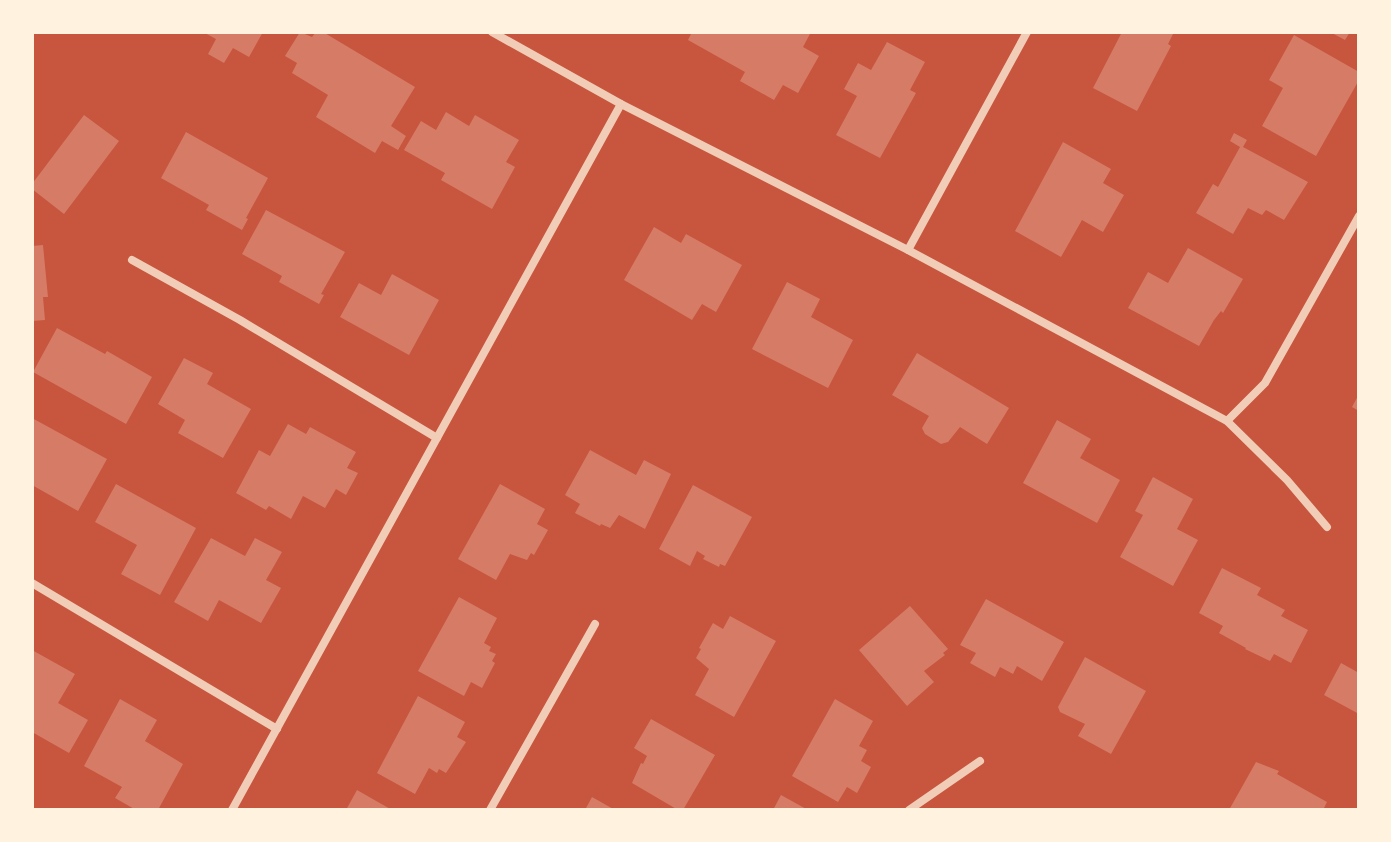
<svg xmlns="http://www.w3.org/2000/svg" width="1391" height="842" font-family="Ubuntu,sans-serif">
<rect width="100%" height="100%" fill="#c8553d"/>
<g fill="#d67c66">
<polygon points="203,32 263,32 249,57 233,48 224,63 208,54 216,39"/>
<polygon points="300,32 312,37 316,32 323,32 415,87 391,126 406,136 398,150 382,141 375,153 316,117 328,95 292,73 297,63 285,56"/>
<polygon points="692,32 811,32 803,47 819,56 798,93 783,85 774,100 740,81 745,72 688,40"/>
<polygon points="1122,32 1174,32 1168,44 1171,46 1137,111 1093,88"/>
<polygon points="1330,32 1350,32 1345,40"/>
<polygon points="1294,35 1359,72 1359,80 1316,156 1262,126 1283,88 1269,80"/>
<polygon points="887,42 925,62 910,90 916,93 880,158 836,135 857,96 844,89 858,63 871,70"/>
<polygon points="446,112 469,126 475,115 519,140 506,162 515,167 492,209 441,180 445,173 404,150 421,121 436,130"/>
<polygon points="84,115 119,141 64,214 32,189 32,184"/>
<polygon points="186,132 268,178 246,218 248,219 242,230 206,210 209,205 161,178"/>
<polygon points="1234,133 1247,140 1243,147 1308,182 1284,220 1266,210 1262,215 1248,208 1233,234 1196,213 1213,184 1218,187 1240,147 1230,141"/>
<polygon points="1063,142 1111,169 1103,183 1124,195 1103,232 1082,220 1061,257 1015,231"/>
<polygon points="266,210 345,252 321,294 324,295 319,304 279,282 282,276 242,254"/>
<polygon points="654,227 681,243 686,234 742,265 716,312 702,304 692,320 624,280"/>
<polygon points="43,245 48,297 43,297 45,320 32,321 32,246"/>
<polygon points="1188,248 1243,279 1223,313 1221,311 1214,320 1199,346 1128,308 1148,272 1168,283"/>
<polygon points="392,274 439,300 409,355 340,317 359,283 381,295"/>
<polygon points="787,282 820,299 811,317 853,340 828,388 752,349"/>
<polygon points="57,328 105,354 107,351 152,377 126,424 33,372"/>
<polygon points="917,353 1009,408 987,444 960,427 948,442 941,444 925,434 922,428 929,416 892,395"/>
<polygon points="184,358 213,373 207,384 251,409 223,458 178,433 185,420 158,404"/>
<polygon points="1359,394 1359,411 1352,407"/>
<polygon points="32,418 107,459 78,511 32,485"/>
<polygon points="1057,420 1091,439 1080,458 1120,480 1097,523 1023,483"/>
<polygon points="288,424 306,434 310,427 356,452 347,468 358,473 346,495 336,489 325,508 303,496 291,519 269,506 266,510 236,493 259,450 270,456"/>
<polygon points="590,450 636,475 644,460 671,474 645,529 619,515 610,528 601,524 600,526 575,513 580,504 565,495"/>
<polygon points="1153,477 1193,499 1177,529 1198,540 1173,586 1120,557 1143,515 1135,511"/>
<polygon points="116,484 196,528 160,595 121,574 137,545 95,522"/>
<polygon points="500,484 545,509 537,524 548,530 534,555 531,553 527,560 510,554 496,580 458,559"/>
<polygon points="693,485 752,517 725,566 720,564 719,567 703,559 705,556 697,551 690,566 659,549"/>
<polygon points="211,538 245,556 255,538 282,552 266,580 281,588 261,623 219,600 208,621 174,602"/>
<polygon points="1222,568 1261,588 1257,595 1285,610 1281,616 1308,630 1291,663 1274,654 1270,661 1245,649 1246,648 1219,633 1223,626 1199,613"/>
<polygon points="459,597 497,618 484,643 491,647 489,651 496,654 492,661 495,663 482,688 471,682 464,696 418,671"/>
<polygon points="986,599 1064,642 1042,681 1017,666 1013,674 1000,667 995,677 970,663 976,653 960,645"/>
<polygon points="910,606 948,649 943,653 945,655 924,671 934,682 907,706 859,650"/>
<polygon points="730,616 776,641 734,717 695,695 709,669 696,658 701,649 699,648 713,623 723,629"/>
<polygon points="32,650 75,674 58,703 88,720 69,753 32,732"/>
<polygon points="1085,657 1146,691 1111,754 1078,736 1085,724 1060,712 1058,707"/>
<polygon points="1341,663 1359,673 1359,714 1324,695"/>
<polygon points="418,696 465,722 457,737 466,742 446,773 439,769 437,773 429,768 415,794 377,773"/>
<polygon points="120,699 157,720 145,741 183,764 158,810 136,810 115,798 122,787 84,766"/>
<polygon points="835,699 873,721 859,746 867,750 861,761 871,767 857,793 847,787 838,802 792,776"/>
<polygon points="651,719 715,755 683,810 678,810 632,783 641,763 643,764 647,756 634,748"/>
<polygon points="1256,762 1279,771 1277,774 1327,802 1323,810 1229,810"/>
<polygon points="357,790 392,810 346,810"/>
<polygon points="781,795 808,810 773,810"/>
<polygon points="592,797 615,810 585,810"/>
</g>
<g fill="none" stroke-linecap="round" stroke-linejoin="round">
<g stroke="#f1ccb7" stroke-width="8">
<polyline points="492,32 621,104 908,250 1227,421 1287,480 1327,527"/>
<polyline points="908,250 1027,32"/>
<polyline points="132,260 240,320 437,438"/>
<polyline points="1227,421 1265,383 1359,216"/>
<polyline points="32,583 277,729"/>
<polyline points="232,810 621,104"/>
<polyline points="490,810 595,624"/>
<polyline points="909,810 980,761"/>
</g>
</g>
<rect width="1391" height="842" fill="none" stroke="#fff3e0" stroke-width="68"/>
</svg>
